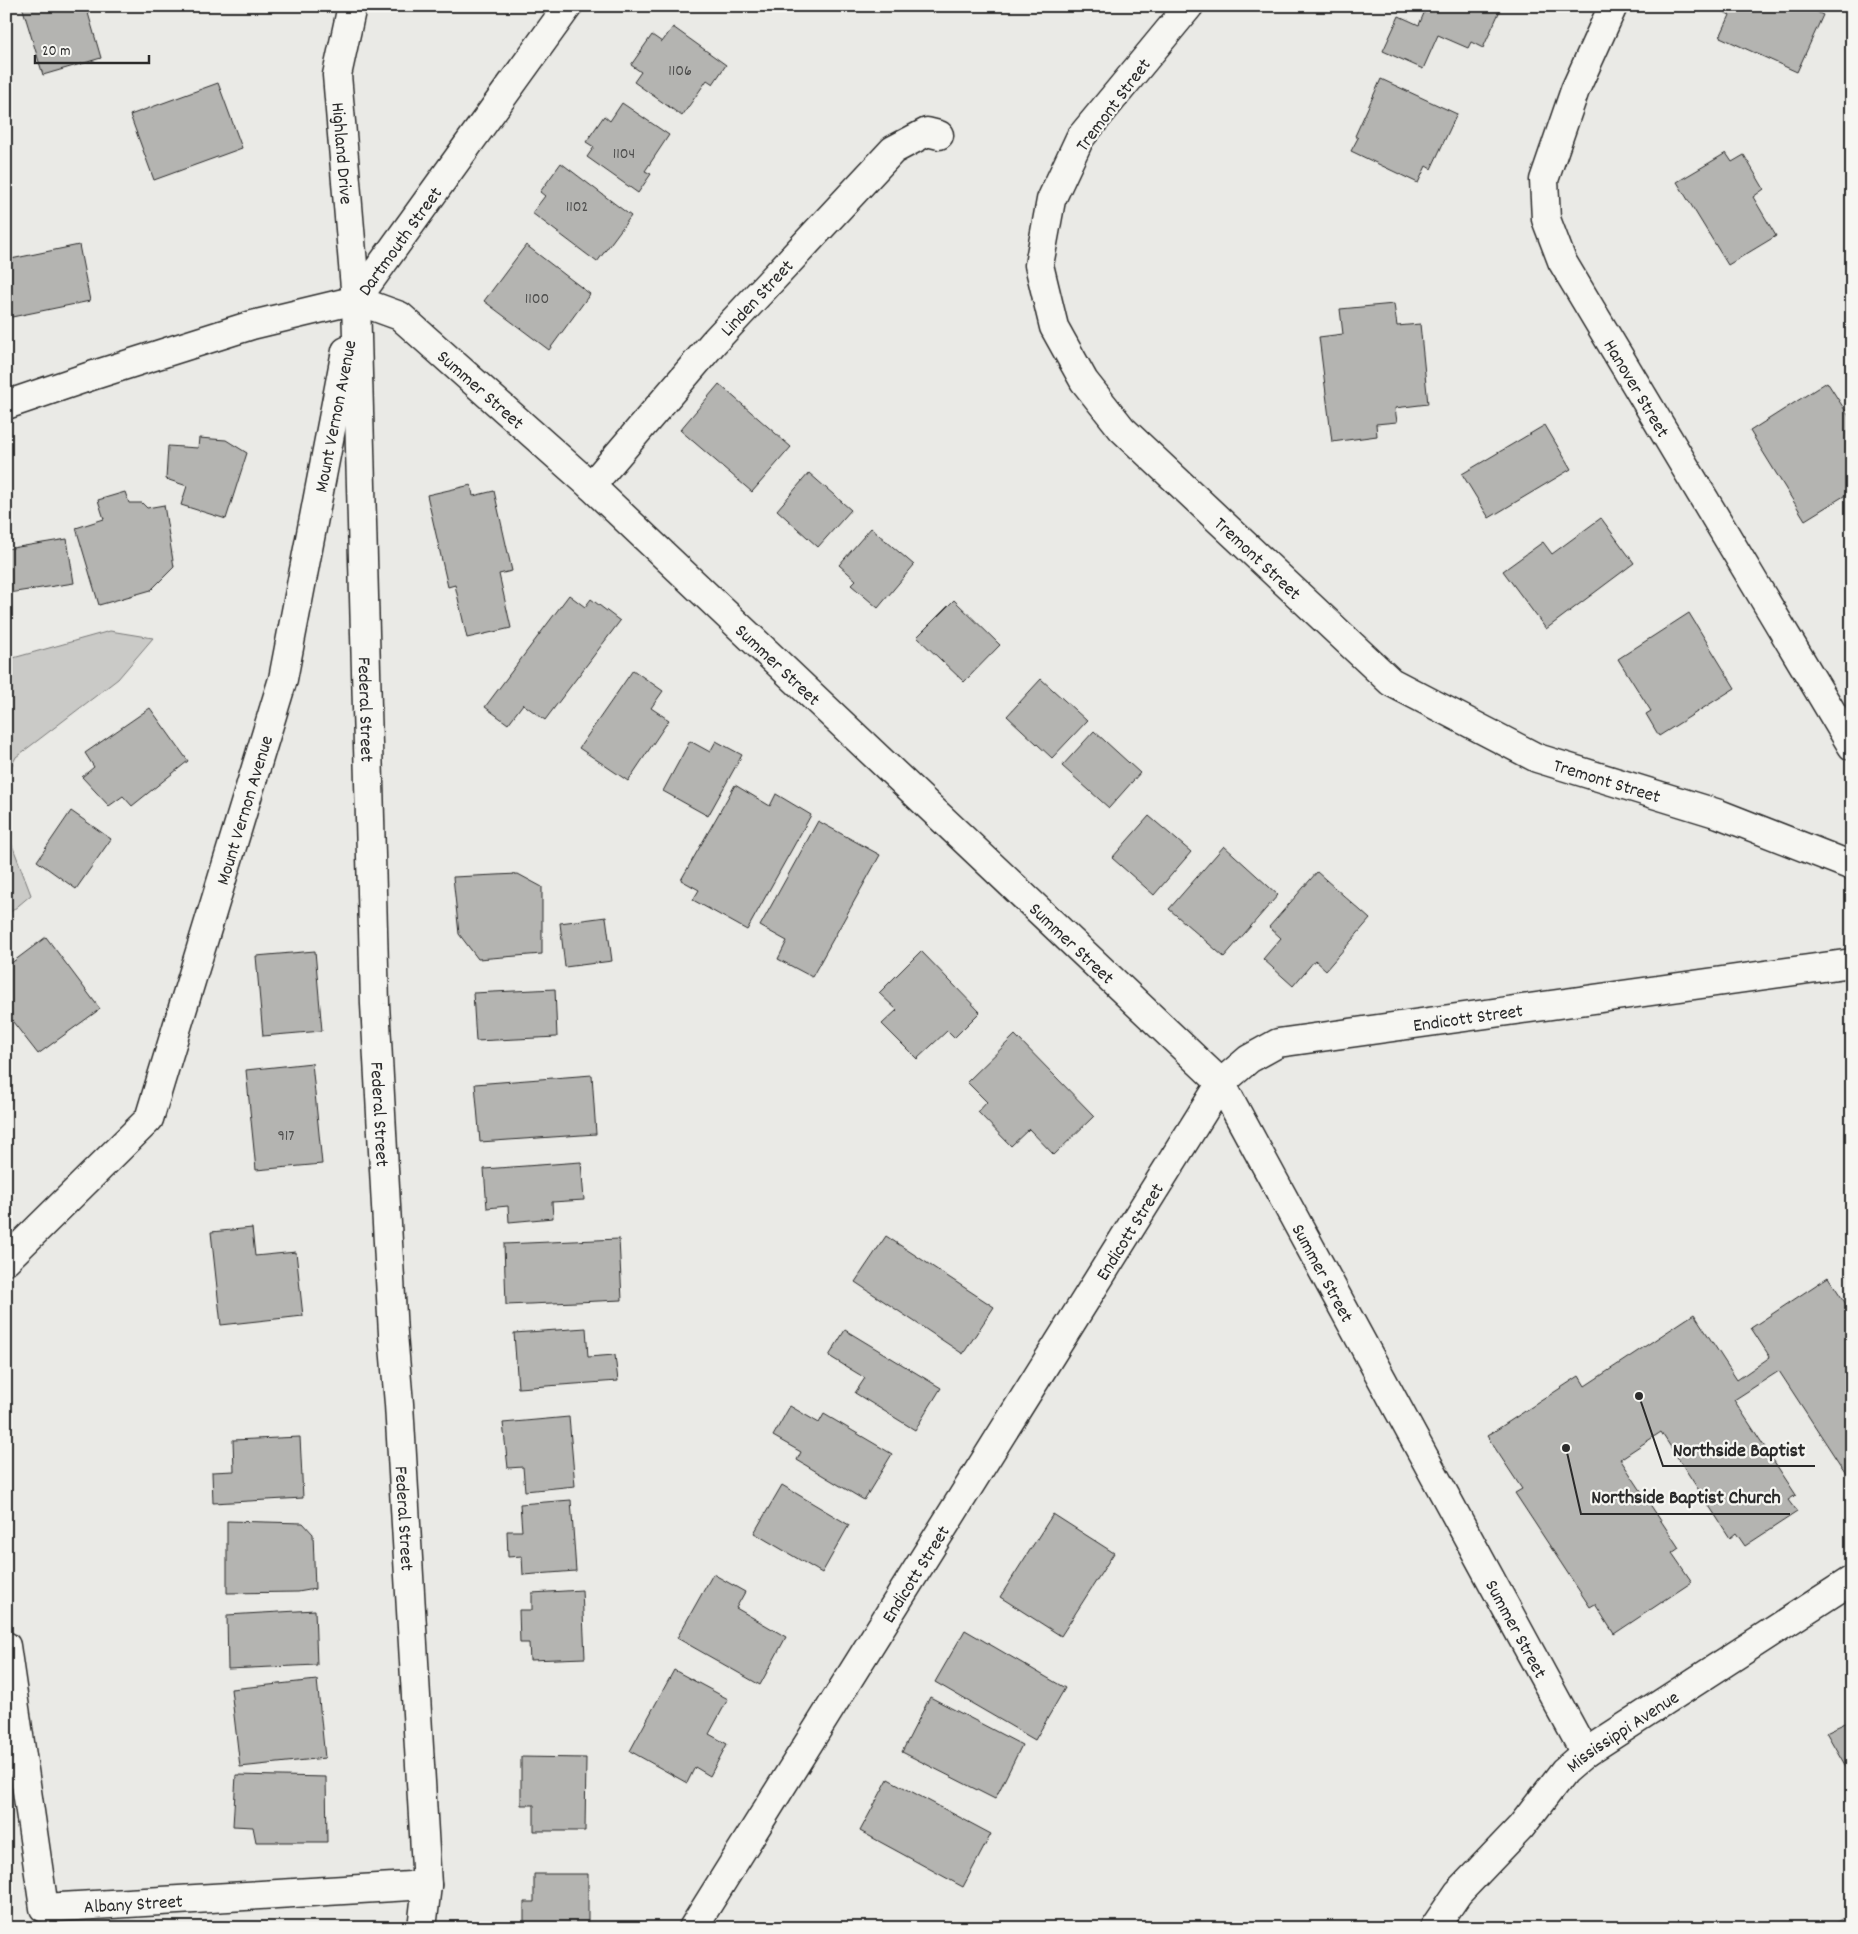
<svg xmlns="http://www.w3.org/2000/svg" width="1858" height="1934" font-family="Dekko,sans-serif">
<rect width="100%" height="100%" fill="#eaeae6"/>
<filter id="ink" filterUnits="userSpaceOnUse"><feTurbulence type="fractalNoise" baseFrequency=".02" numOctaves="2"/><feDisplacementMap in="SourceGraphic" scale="10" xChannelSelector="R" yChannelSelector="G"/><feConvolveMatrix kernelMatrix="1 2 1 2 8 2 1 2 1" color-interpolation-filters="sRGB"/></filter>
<g filter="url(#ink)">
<g fill="#cacac7" stroke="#7a7a79">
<polygon points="110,631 153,638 118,679 16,757 6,776 6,660"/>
<polygon points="6,829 31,895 6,916"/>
<polygon points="1852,1914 1852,1928 1828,1928"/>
</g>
<g fill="#b4b4b1" stroke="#2b2b2b">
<polygon points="22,6 86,6 101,58 43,75"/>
<polygon points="1427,6 1502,6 1483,48 1471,42 1468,48 1438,35 1423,69 1383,51 1399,16 1419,25"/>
<polygon points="1717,6 1805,6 1823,15 1797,72 1720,37 1730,15 1716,8"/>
<polygon points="673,27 726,65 713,84 707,80 682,116 634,82 641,72 631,65 652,35 662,42"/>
<polygon points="1381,79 1457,114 1431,169 1426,166 1418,183 1351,151 1358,138 1355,136"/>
<polygon points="218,83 242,148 154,180 130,115"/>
<polygon points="622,103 669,135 645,171 651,174 638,193 587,157 594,147 586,142 604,116 610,121"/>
<polygon points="1726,153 1732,162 1744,155 1764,189 1753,197 1776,236 1728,265 1677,182"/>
<polygon points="561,163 631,216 597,262 532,213 545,196 540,192"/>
<polygon points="79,245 90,301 7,318 6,260"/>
<polygon points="526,245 590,294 549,350 484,301"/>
<polygon points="1394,304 1397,326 1420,324 1428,404 1395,408 1397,422 1376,424 1377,436 1332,442 1319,337 1343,334 1340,309"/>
<polygon points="1827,382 1852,421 1852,491 1805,520 1750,431"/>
<polygon points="719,384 791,447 752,492 680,430"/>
<polygon points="1545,425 1571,469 1489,518 1462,474"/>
<polygon points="199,438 226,440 247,453 226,519 181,505 187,486 166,479 168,446 198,448"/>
<polygon points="809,473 851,510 818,547 777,510"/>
<polygon points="471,485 473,496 494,491 512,571 499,574 511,628 467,638 455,585 448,587 427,495"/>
<polygon points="125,492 129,503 142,503 147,508 164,505 174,567 151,590 99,605 76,528 104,519 98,500"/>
<polygon points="1601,518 1634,563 1546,629 1503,571 1543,542 1552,554"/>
<polygon points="871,528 914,565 878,608 851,585 856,580 839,565"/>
<polygon points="67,539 74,583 9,593 6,574 6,549"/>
<polygon points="569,595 585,607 591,599 620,621 545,720 523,704 508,724 485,707"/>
<polygon points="954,600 1000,645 964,682 917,637"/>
<polygon points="1689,613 1735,688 1659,736 1646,714 1651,711 1618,659"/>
<polygon points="633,670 663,691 651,708 669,720 628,781 579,748"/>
<polygon points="1041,679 1087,721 1052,758 1007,716"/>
<polygon points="150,708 188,761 132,806 123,796 109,806 82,777 94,767 85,753"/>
<polygon points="1094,731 1140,773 1109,808 1062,766"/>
<polygon points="690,741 710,752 716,741 742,755 708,816 663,791"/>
<polygon points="735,785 770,806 776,794 811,815 747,930 693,900 699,890 681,880"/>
<polygon points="71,811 111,839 76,889 37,861"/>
<polygon points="1149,816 1191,852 1154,895 1112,858"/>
<polygon points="818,821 880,855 812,977 778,959 787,941 760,926"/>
<polygon points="1224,846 1278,895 1224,957 1169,909"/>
<polygon points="1317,872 1370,919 1326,970 1315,960 1293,986 1263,959 1281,938 1269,927"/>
<polygon points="518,874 542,887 542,954 478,959 459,934 453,877"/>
<polygon points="606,917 612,961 565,967 560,923"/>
<polygon points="46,937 100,1009 38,1054 6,1013 6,967"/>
<polygon points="315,951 322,1031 263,1036 256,956"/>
<polygon points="921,951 980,1012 954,1038 947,1031 917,1059 882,1024 897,1010 879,993"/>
<polygon points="555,989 557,1037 476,1041 473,993"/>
<polygon points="1015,1035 1094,1116 1054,1155 1029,1129 1011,1146 978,1112 987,1102 967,1082"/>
<polygon points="312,1063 322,1164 256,1170 246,1070"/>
<polygon points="592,1075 596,1134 480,1142 475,1084"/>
<polygon points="581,1162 584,1200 552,1202 553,1218 509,1222 508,1206 487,1208 484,1169"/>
<polygon points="252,1228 255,1256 296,1252 303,1316 221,1325 211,1232"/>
<polygon points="886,1236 994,1307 963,1354 855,1282"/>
<polygon points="619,1239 622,1300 506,1305 504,1244"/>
<polygon points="1828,1277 1852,1313 1852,1479 1850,1480 1779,1371 1734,1400 1796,1495 1788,1500 1797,1512 1745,1546 1736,1533 1730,1538 1661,1432 1620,1459 1679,1548 1672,1553 1692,1582 1614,1634 1595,1604 1590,1607 1515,1493 1522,1489 1487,1436 1579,1376 1585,1386 1694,1314 1737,1380 1770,1357 1751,1328"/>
<polygon points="586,1328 588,1357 615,1355 618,1381 518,1388 514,1333"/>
<polygon points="845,1330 941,1388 915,1430 855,1393 865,1378 829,1356"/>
<polygon points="790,1406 819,1423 824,1414 892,1454 864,1500 797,1460 801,1452 773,1436"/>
<polygon points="569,1417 575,1486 525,1491 523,1467 508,1468 503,1423"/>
<polygon points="300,1437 303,1498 213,1503 212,1472 234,1471 233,1440"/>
<polygon points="782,1485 849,1525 822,1573 754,1533"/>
<polygon points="571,1500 576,1571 523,1575 522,1556 508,1557 507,1531 522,1531 520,1504"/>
<polygon points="1053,1514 1114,1553 1061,1636 1000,1597"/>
<polygon points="227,1521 303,1523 313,1534 315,1589 298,1592 227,1593"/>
<polygon points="713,1574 745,1592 736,1608 786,1637 760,1685 677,1638"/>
<polygon points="582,1590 585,1658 530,1660 529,1643 520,1643 519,1610 532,1610 532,1593"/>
<polygon points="315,1610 317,1665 228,1669 227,1615"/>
<polygon points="965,1630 1065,1688 1035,1740 935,1682"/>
<polygon points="674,1670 728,1699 709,1734 727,1744 710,1776 695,1767 687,1783 630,1751"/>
<polygon points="317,1680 325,1758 240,1767 231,1689"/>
<polygon points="930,1697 1022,1745 995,1799 902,1752"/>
<polygon points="1852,1720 1852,1777 1826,1732"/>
<polygon points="521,1757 586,1758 585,1831 534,1831 534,1805 521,1805"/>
<polygon points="236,1775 326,1777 327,1842 256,1842 253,1827 233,1826"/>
<polygon points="888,1779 991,1834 963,1887 860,1831"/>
<polygon points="534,1874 588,1874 588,1928 524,1928 524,1902 534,1902"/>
</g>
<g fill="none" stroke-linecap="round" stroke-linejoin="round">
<defs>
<g id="minor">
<path id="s1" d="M 352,6 L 337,75 L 356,300 L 375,1004 L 393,1334 L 399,1404 L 427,1885 L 422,1928"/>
<path id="s2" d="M 1189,6 L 1080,138 L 1051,200 L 1039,265 L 1054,327 L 1084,381 L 1122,429 L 1391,682 L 1537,758 L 1719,814 L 1852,866"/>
<path id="s3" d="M 1613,6 L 1575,90 L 1544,180 L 1546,219 L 1562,261 L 1852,746"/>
<path id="s4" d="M 356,300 L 400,316 L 591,486 L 1221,1083 L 1585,1753"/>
<path id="s5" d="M 6,405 L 91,376 L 252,325 L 356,300 L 568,6"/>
<path id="s6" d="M 591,486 L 713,343 L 893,150 L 927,132 L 939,135"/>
<path id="s7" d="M 6,1260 L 149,1119 L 283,679 L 346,351"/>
<path id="s8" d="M 6,1646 L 44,1908 L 427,1885"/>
<path id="s9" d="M 693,1928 L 1221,1083 L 1249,1059 L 1278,1043 L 1852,963"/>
<path id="s10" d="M 1434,1928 L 1458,1893 L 1521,1827 L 1564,1771 L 1585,1753 L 1852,1580"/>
</g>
</defs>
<use href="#minor" stroke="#2b2b2b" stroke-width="31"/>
<use href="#minor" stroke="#f6f6f2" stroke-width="28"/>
</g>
</g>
<g text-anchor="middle" stroke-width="4.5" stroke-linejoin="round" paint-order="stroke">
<g font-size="16" fill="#4d4d4c">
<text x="680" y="75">1106</text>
<text x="624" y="158">1104</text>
<text x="577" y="211">1102</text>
<text x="537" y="303">1100</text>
<text x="286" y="1140">917</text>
</g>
<g font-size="19" fill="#2b2b2b" stroke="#f6f6f2">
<text transform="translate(1112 104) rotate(-53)" y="7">Tremont Street</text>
<text dy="7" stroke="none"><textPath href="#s1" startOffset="149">Highland Drive</textPath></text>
<text dy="7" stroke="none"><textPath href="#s5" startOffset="439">Dartmouth Street</textPath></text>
<text dy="7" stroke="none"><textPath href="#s6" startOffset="251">Linden Street</textPath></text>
<text dy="7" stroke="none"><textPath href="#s3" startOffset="419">Hanover Street</textPath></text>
<text dy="7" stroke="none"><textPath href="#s4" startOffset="156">Summer Street</textPath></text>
<text transform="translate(334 416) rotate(-79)" y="7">Mount Vernon Avenue</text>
<text dy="7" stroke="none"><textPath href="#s2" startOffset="680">Tremont Street</textPath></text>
<text dy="7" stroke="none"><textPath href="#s4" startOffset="561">Summer Street</textPath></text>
<text dy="7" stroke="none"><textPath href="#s1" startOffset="706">Federal Street</textPath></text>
<text dy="7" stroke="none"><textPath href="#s2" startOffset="1100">Tremont Street</textPath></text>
<text dy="7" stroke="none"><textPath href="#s7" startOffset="524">Mount Vernon Avenue</textPath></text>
<text dy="7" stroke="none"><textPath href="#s4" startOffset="966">Summer Street</textPath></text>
<text dy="7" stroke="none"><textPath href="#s9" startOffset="1258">Endicott Street</textPath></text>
<text dy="7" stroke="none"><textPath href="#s1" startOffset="1111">Federal Street</textPath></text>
<text dy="7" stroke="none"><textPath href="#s9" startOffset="822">Endicott Street</textPath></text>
<text dy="7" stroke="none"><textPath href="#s4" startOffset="1386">Summer Street</textPath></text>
<text dy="7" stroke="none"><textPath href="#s1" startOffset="1516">Federal Street</textPath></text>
<text dy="7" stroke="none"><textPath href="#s9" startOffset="418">Endicott Street</textPath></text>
<text dy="7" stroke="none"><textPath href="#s4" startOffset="1791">Summer Street</textPath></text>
<text dy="7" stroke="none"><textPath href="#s10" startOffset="275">Mississippi Avenue</textPath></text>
<text dy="7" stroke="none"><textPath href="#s8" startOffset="354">Albany Street</textPath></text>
</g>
</g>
<path fill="none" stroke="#2b2b2b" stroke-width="2" d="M1639 1396L1663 1466H1815M1566 1448L1581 1514H1790"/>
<g fill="#2b2b2b" stroke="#f6f6f2" stroke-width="2">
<circle cx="1639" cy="1396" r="5"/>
<circle cx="1566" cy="1448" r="5"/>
</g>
<g font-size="20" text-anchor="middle" font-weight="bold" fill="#2b2b2b" stroke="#f6f6f2" stroke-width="4.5" stroke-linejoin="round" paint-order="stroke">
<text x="1739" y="1456">Northside Baptist</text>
<text x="1686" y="1503">Northside Baptist Church</text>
</g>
<rect width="1858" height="1934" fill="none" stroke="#f6f6f2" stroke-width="25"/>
<rect x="12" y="12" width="1833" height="1909" fill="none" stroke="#2b2b2b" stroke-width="2" filter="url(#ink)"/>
<path d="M35 55v8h114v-8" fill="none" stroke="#2b2b2b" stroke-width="2.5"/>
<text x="42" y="55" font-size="15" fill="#2b2b2b" stroke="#f6f6f2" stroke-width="4" paint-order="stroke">20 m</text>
</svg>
